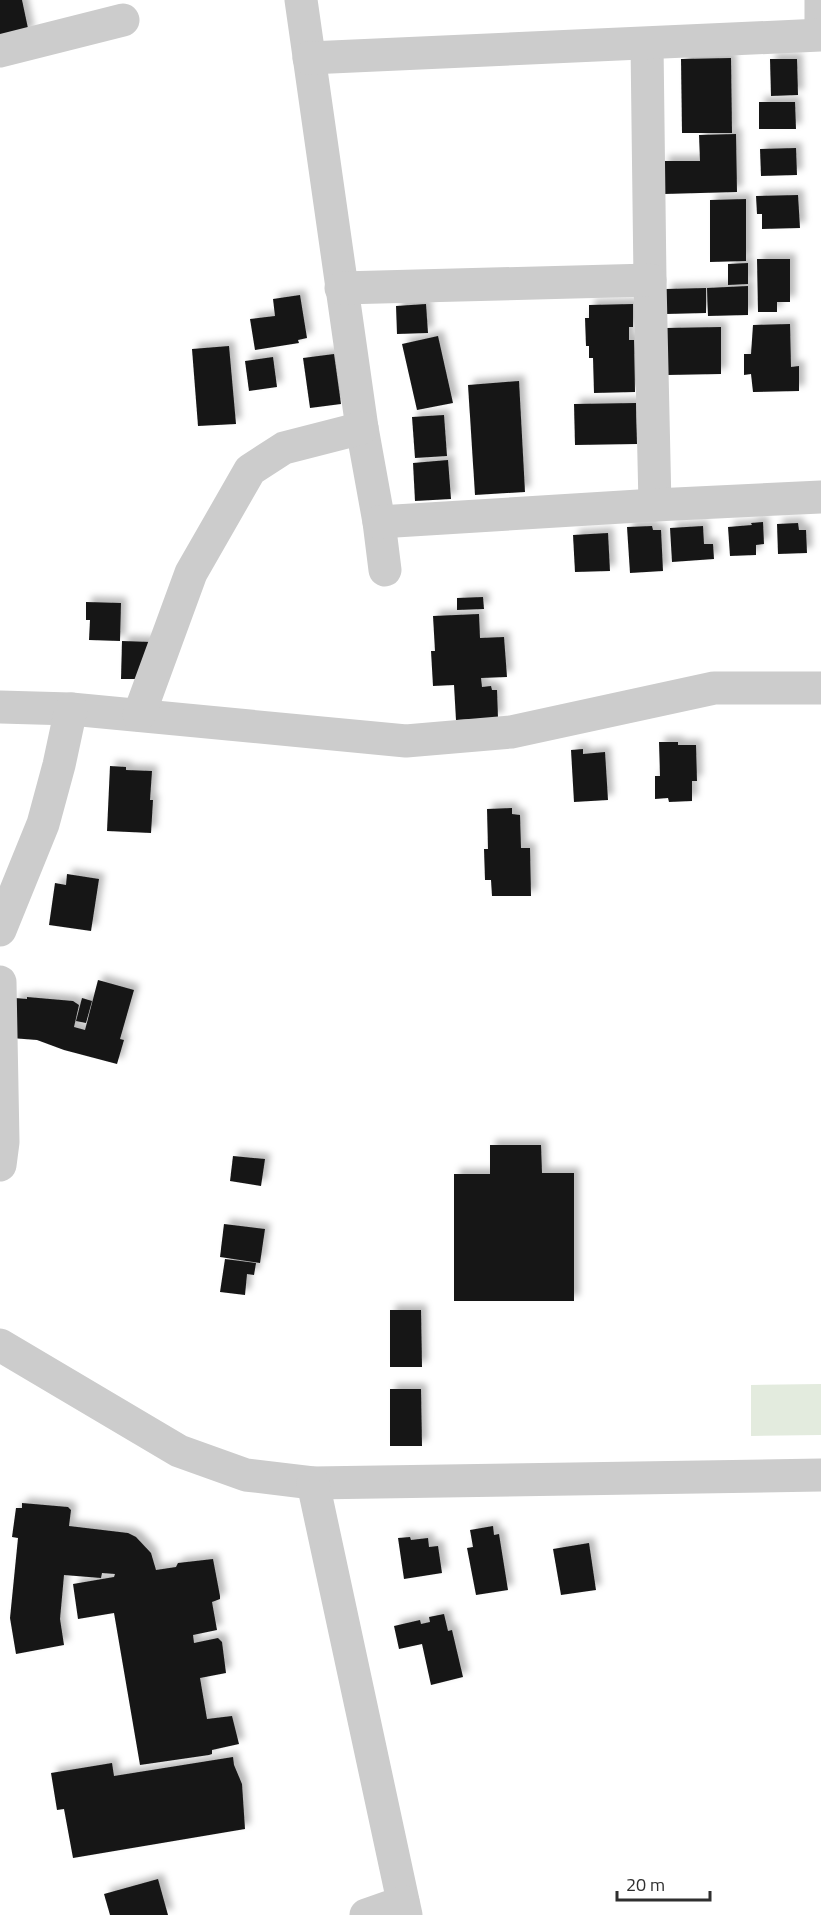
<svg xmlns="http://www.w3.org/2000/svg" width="821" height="1915" font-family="'Titillium Web',sans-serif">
<defs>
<filter id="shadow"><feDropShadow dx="5.5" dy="-5.5" stdDeviation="3" flood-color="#0004"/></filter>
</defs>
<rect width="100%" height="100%" fill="#fff"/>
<polygon fill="#e3ebde" points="821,1384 821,1435 751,1436 751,1385"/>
<g fill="#161616" filter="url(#shadow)">
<polygon points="0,0 22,0 29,33 0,37"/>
<polygon points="731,58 732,133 682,133 681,59"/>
<polygon points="770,59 797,59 798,95 771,96"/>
<polygon points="759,102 795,102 796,129 759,129"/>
<polygon points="736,134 737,192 664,194 663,161 700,161 699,135"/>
<polygon points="796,148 797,175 761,176 760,149"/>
<polygon points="798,195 800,228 762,229 762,214 757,214 756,196"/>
<polygon points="746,199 746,261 710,262 710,200"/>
<polygon points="757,259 790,259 790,302 777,302 777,312 758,312"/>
<polygon points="748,263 748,284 728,285 728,264"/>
<polygon points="748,286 748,315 708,316 707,288"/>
<polygon points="706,288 706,313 666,314 666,289"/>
<polygon points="300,295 307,338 298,340 299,343 255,350 250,319 275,316 273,299"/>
<polygon points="426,304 428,333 397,334 396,306"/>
<polygon points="633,304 633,327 629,327 629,340 634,340 635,392 594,393 593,358 589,358 589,346 586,346 585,318 589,318 589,305"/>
<polygon points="790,324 791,367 799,366 799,391 753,392 751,374 744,375 744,354 751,354 753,325"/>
<polygon points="721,327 721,374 667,375 666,328"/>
<polygon points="438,336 453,403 417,410 402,344"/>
<polygon points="229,346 236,424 198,426 192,349"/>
<polygon points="334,354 341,404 310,408 303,358"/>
<polygon points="273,357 277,387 249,391 245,361"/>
<polygon points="519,381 525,492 475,495 468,385"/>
<polygon points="636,403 637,444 575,445 574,404"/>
<polygon points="444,415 447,456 415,458 412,417"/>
<polygon points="448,460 451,499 415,501 413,463"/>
<polygon points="763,522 764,544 756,545 756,555 730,556 728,527 752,525 751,523"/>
<polygon points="798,523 799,530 806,530 807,553 778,554 777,524"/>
<polygon points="652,526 653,530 661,530 663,571 630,573 627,527"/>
<polygon points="703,526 704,544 713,544 714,559 672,562 670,528"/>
<polygon points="608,533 610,571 575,572 573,535"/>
<polygon points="483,597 484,609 457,610 457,598"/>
<polygon points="86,602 121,603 120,641 89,640 90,620 86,620"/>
<polygon points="479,614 480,638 504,637 507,677 481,678 482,687 491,686 492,690 497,690 498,718 456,720 454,685 433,686 431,651 435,651 433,616"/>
<polygon points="122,641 151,642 142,679 121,679"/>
<polygon points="659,742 678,742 678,745 696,745 697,781 692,781 692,801 669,802 668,798 655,799 655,776 660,776"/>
<polygon points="583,749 583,754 605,752 608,800 574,802 571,750"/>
<polygon points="110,766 126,767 126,770 152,771 150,800 153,800 151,833 107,831"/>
<polygon points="512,808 512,814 520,815 521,848 530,848 531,896 492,896 491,880 485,880 484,849 488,849 487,809"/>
<polygon points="67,874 99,879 91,931 49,925 55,883 66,885"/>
<polygon points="98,980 134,990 120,1039 124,1040 117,1064 64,1050 37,1040 11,1038 15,998 27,999 27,997 73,1001 79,1005 74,1027 85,1030"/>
<polygon points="82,998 92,1001 86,1023 76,1021"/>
<polygon points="490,1145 541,1145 542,1173 574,1173 574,1301 454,1301 454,1174 490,1174"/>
<polygon points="233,1156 265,1159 261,1186 230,1181"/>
<polygon points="224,1224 265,1229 260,1263 220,1257"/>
<polygon points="225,1259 256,1263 254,1275 247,1274 245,1295 220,1292"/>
<polygon points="390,1310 421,1310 422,1367 390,1367"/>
<polygon points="390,1389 421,1389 422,1446 390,1446"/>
<polygon points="22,1503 68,1507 71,1510 69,1526 128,1533 136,1537 151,1553 156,1570 176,1567 178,1563 213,1559 220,1596 220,1599 212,1602 217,1630 193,1635 194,1643 218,1638 222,1642 226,1673 200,1678 207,1719 232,1716 239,1744 212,1750 212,1754 209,1755 140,1765 114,1613 78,1619 73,1584 114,1577 115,1574 102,1573 101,1578 64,1575 60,1619 64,1645 16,1654 10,1618 18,1538 12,1537 16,1508 22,1508"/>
<polygon points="493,1526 494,1535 499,1534 508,1590 476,1595 467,1548 473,1547 470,1530"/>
<polygon points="410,1537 411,1540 428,1538 429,1547 438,1546 442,1573 404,1579 398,1538"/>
<polygon points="589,1543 596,1590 561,1595 553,1549"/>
<polygon points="444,1614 448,1631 452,1630 463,1677 431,1685 422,1644 399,1649 394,1626 420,1620 421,1624 430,1622 429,1617"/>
<polygon points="233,1757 234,1765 242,1784 245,1829 73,1858 64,1809 57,1810 51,1773 112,1763 114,1776"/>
<polygon points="158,1879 168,1915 110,1915 104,1894"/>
</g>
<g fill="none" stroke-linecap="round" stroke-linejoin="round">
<g stroke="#ccc" stroke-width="33">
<polyline points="301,0 362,428 379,522 385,570"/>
<polyline points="821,0 821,23"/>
<polyline points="647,44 650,280 655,505"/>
<polyline points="0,51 123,20"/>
<polyline points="309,58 821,35"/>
<polyline points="341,288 650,280"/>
<polyline points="379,522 655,505 821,497"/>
<polyline points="0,707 71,709 406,741 511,732 714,688 821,688"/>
<polyline points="139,715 191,573 250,470 284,448 362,428"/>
<polyline points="0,930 43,824 59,765 71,709"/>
<polyline points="0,982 3,1142 0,1165"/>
<polyline points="0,1345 179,1451 246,1475 313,1483 821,1475"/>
<polyline points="313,1483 406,1915"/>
<polyline points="366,1915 403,1902"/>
</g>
</g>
<path d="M617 1891v9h93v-9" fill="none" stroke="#2f2f2f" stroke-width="3"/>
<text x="626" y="1891" font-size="18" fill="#2f2f2f" stroke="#ffffff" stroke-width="4.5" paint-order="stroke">20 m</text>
</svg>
